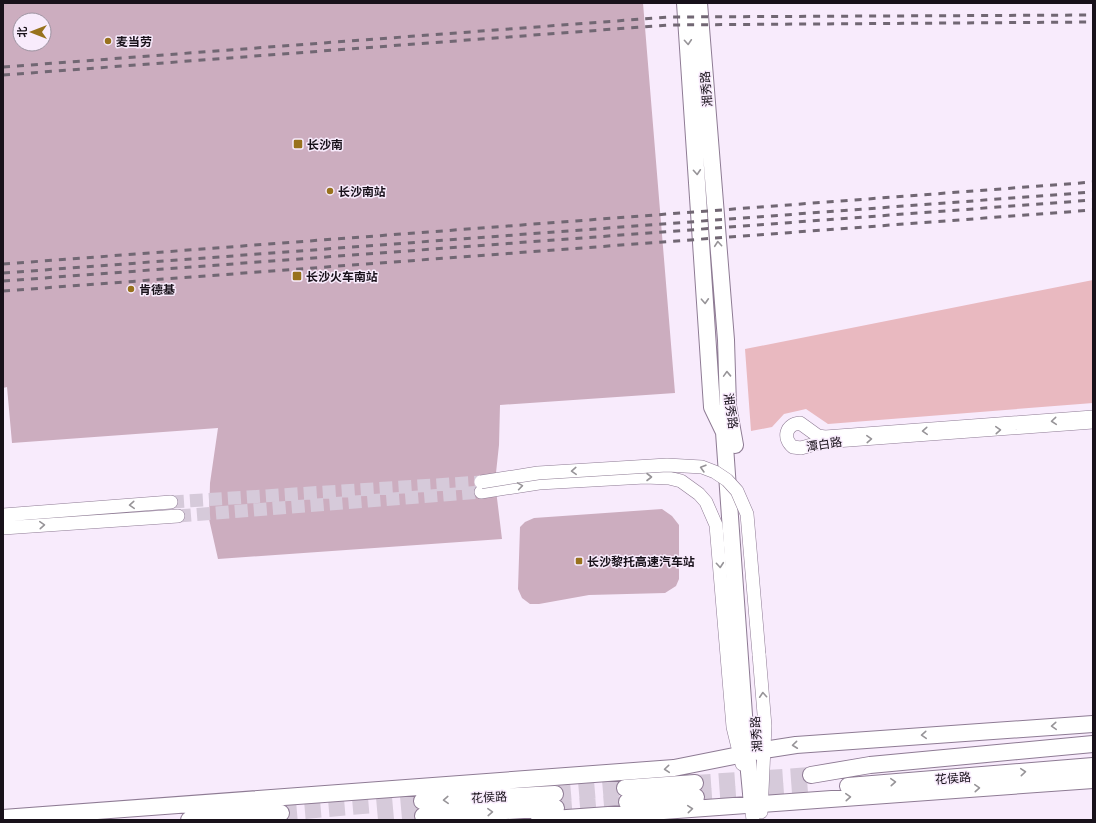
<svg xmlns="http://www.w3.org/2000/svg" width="1096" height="823" font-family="Manrope,'Noto Sans SC',sans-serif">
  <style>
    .green { fill: #e9b9c0 }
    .building { fill: #ccadbf; fill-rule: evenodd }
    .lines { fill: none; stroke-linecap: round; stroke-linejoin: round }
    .minor-tunnel { stroke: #d6cada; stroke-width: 13; stroke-dasharray: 13 6; stroke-linecap: butt }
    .major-tunnel { stroke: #d6cada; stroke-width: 16; stroke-dasharray: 16 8; stroke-linecap: butt }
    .minor-casing { stroke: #8e7b94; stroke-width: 14 }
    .major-casing { stroke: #8e7b94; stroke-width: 18 }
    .minor { stroke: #fff; stroke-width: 13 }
    .major { stroke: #fff; stroke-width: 16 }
    .rail { stroke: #716773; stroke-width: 3; stroke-dasharray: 7 7; stroke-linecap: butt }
    .minor-bridge-casing { stroke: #8e7b94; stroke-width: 14; stroke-linecap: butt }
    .minor-bridge { stroke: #fff; stroke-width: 13 }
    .oneway { stroke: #979498 }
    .poi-dot { fill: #98721d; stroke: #f8ebfc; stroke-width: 1.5 }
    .labels { text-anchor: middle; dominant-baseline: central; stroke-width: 3; stroke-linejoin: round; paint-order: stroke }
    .poi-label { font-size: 12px; font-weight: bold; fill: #18111a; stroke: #f8ebfc; text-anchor: start }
    .street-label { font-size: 12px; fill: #18111a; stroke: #f8ebfc }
  </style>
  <rect width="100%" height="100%" fill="#f8ebfc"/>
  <path class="green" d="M1093,280V403L828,424L806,409L784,414L772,427L751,431L745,349Z"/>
  <path class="building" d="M3,3H643L675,393L500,405L499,445L495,482L502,539L218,559L209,519L210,483L218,428L12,443L7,387L3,388ZM20,20H44V44H20Z
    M662,509L672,516L679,525V579L676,586L665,593L589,595L539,604H530L522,598L518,589L520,527L525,522L534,518Z"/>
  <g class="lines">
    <path class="minor-tunnel" d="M171,502L481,482
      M178,516L481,492"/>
    <path class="major-tunnel" d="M695,783L811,775
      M555,794L625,788
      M696,797L813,789
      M556,808L627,802
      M281,813L422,801
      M378,820L423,816"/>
    <defs>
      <path id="minor" d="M1093,417L825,437L818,436L800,423C786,424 782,438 793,447L801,448L822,442L1093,422
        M481,492L539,483L645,477L669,478L681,481L699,494L706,502L716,525L733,727L742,764
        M3,515L171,502
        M3,528L178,516
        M759,654L765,726L761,812
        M750,795L753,820"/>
      <path id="major" d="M685,3L712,407L724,432L745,729L752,804
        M699,3L726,340L728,406L735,445
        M811,775L870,765L1093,744
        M848,786L1093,766
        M625,788L695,783
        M422,801L555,794
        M627,802L696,797
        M423,816L556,808
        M3,818L674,768L764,750L796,745L1093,724
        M189,820L281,813
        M539,820L1093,780"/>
    </defs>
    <use href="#minor" class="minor-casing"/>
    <use href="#major" class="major-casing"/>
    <use href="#minor" class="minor"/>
    <use href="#major" class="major"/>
    <path class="rail" d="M3,67L669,17L1093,15
      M3,75L668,25L1093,22
      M3,264L1093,182
      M3,273L1093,192
      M3,281L1093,200
      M3,291L1093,210"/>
    <defs>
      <path id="minor-bridge" d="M481,482L538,473L667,465L702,467L715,472L727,480L737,491L747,514L759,654"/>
    </defs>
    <use href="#minor-bridge" class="minor-bridge-casing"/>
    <use href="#minor-bridge" class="minor-bridge"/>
  </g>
  <defs><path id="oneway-chevron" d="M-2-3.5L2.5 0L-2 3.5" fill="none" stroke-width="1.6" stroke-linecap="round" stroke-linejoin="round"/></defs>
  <g class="oneway">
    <use href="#oneway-chevron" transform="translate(688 42) rotate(86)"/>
    <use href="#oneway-chevron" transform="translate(697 172) rotate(86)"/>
    <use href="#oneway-chevron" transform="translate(718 244) rotate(-95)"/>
    <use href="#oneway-chevron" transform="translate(705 301) rotate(87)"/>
    <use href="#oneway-chevron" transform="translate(727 374) rotate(-92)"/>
    <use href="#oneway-chevron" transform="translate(1054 421) rotate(175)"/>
    <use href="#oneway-chevron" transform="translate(998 430) rotate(-4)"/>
    <use href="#oneway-chevron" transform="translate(925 431) rotate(176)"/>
    <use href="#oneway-chevron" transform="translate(869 439) rotate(-3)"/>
    <use href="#oneway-chevron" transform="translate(703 468) rotate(-164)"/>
    <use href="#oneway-chevron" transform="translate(574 471) rotate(177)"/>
    <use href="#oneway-chevron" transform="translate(649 477)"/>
    <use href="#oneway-chevron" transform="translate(520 486) rotate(-9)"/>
    <use href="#oneway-chevron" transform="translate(132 505) rotate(176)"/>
    <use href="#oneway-chevron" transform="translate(42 525) rotate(-4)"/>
    <use href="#oneway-chevron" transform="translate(720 565) rotate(85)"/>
    <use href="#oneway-chevron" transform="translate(763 695) rotate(-94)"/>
    <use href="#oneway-chevron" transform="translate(1054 726) rotate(176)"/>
    <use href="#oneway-chevron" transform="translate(924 735) rotate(176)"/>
    <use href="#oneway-chevron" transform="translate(795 745) rotate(174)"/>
    <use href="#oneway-chevron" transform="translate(667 769) rotate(175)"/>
    <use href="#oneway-chevron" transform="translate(1023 772) rotate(-5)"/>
    <use href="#oneway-chevron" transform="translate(893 782) rotate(-4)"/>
    <use href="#oneway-chevron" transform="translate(977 788) rotate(-4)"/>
    <use href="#oneway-chevron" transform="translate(848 797) rotate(-4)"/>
    <use href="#oneway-chevron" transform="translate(446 800) rotate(177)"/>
    <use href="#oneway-chevron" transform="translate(690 809) rotate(-5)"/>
    <use href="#oneway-chevron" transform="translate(490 812) rotate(-3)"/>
  </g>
  <g class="poi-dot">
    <circle cx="108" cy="41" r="4"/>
    <rect x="293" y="139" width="10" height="10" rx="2"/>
    <circle cx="330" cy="191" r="4"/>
    <rect x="292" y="271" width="10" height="10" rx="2"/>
    <circle cx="131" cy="289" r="4"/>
    <rect x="575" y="557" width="8" height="8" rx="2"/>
  </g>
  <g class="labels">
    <g class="poi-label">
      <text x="116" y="41">麦当劳</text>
      <text x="307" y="144">长沙南</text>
      <text x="338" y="191">长沙南站</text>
      <text x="306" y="276">长沙火车南站</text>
      <text x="139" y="289">肯德基</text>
      <text x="587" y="561">长沙黎托高速汽车站</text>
    </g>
    <g class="street-label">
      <text transform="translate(706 89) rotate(-95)">湘秀路</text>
      <text transform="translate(731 411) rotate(82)">湘秀路</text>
      <text transform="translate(824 444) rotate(-9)">潭白路</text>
      <text transform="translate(756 734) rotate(-94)">湘秀路</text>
      <text transform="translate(953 778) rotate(-4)">花侯路</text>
      <text transform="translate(489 797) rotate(-3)">花侯路</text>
    </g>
  </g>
  <rect width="1096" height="823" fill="none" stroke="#18111a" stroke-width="8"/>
  <g transform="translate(32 32) rotate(270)"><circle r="19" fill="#f8ebfc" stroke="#9e94a2"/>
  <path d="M0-3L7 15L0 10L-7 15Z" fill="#98721d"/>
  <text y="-6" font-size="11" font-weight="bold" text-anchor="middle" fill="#18111a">北</text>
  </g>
</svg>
